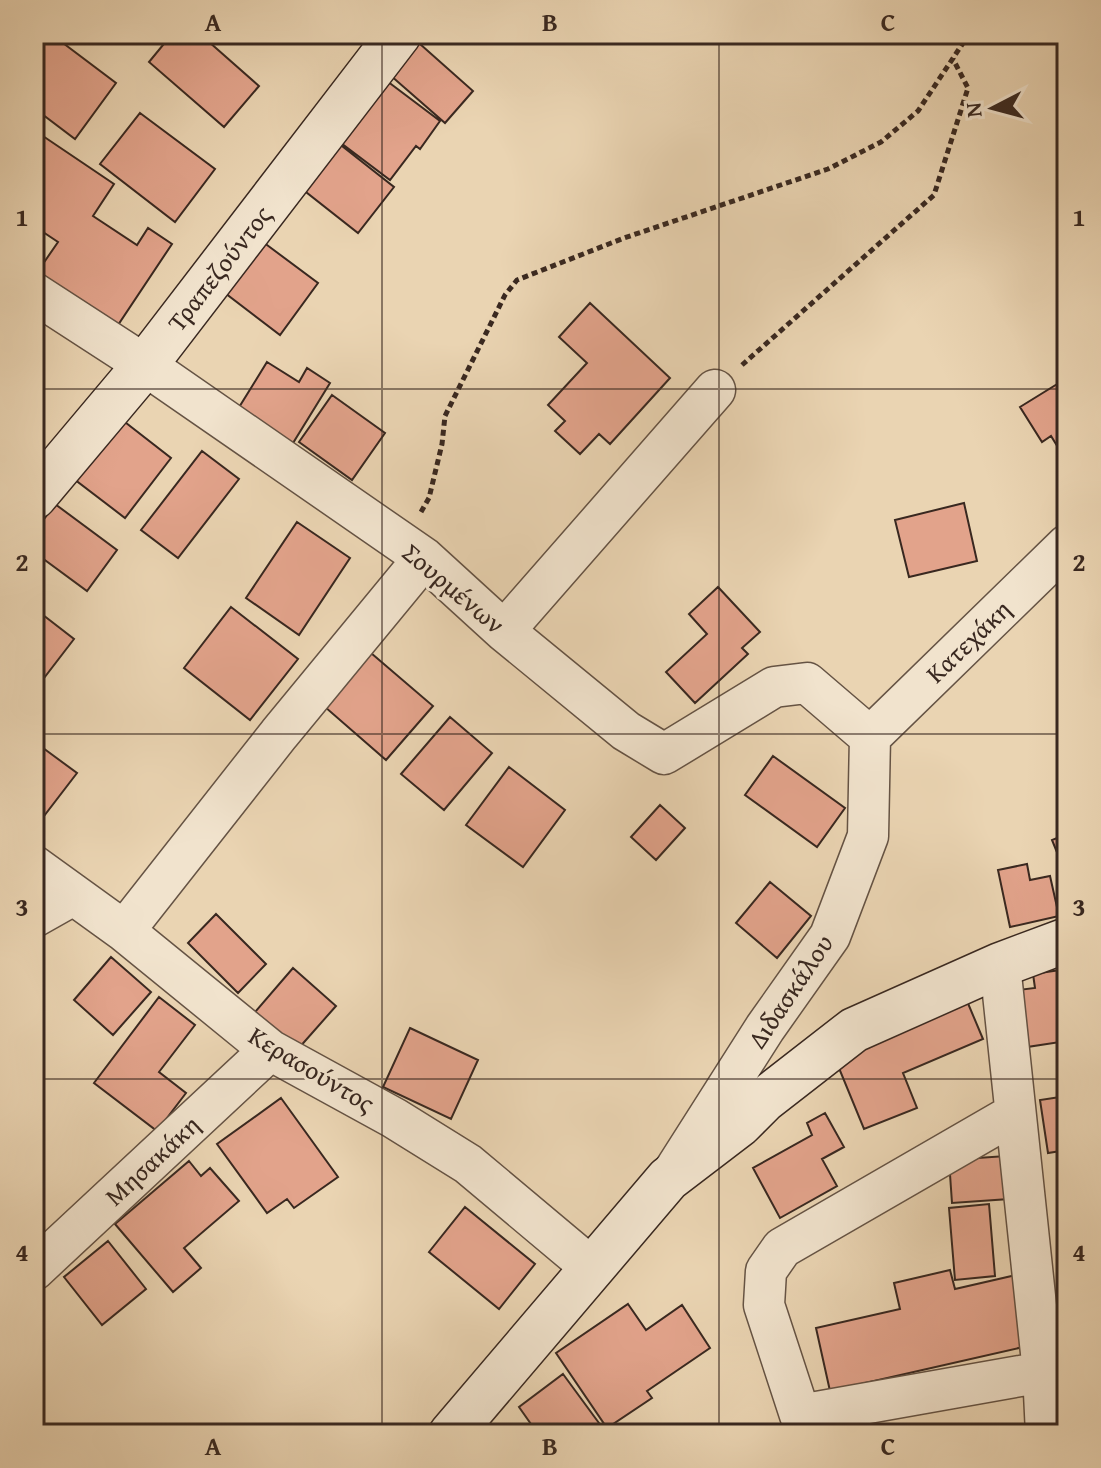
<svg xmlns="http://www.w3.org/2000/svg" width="1101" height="1468" font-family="'Gentium Book Plus',serif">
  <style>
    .building { fill: #e2a38b; stroke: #392820; stroke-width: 2 }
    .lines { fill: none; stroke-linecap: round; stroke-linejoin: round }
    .street-casing { stroke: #655344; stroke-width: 43 }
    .secondary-casing { stroke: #392820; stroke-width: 47 }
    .path { stroke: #392820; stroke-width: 5; stroke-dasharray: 6 4; stroke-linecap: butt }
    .street { stroke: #f1e3cd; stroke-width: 40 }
    .secondary { stroke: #f1e3cd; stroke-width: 44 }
    .grid { fill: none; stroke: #392820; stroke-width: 2; stroke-opacity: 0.55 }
    .labels { text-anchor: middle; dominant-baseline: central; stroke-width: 6; stroke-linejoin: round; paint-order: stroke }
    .street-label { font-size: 26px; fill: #392820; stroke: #f1e3cd }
    .neatline { fill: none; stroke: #392820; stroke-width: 3 }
    .grid-label { font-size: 26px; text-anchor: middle; font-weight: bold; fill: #392820 }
  </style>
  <rect width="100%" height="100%" fill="#ead4b2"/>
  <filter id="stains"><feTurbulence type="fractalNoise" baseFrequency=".0025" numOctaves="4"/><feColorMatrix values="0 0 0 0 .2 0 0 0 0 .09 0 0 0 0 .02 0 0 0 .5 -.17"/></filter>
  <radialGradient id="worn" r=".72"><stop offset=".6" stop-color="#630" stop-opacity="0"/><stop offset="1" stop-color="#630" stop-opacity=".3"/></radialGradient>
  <path class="building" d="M34,34H51L116,83L75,139L34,108Z
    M172,34H200L259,86L224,127L149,62Z
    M411,36L473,91L445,123L382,68Z
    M379,75L440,121L420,149L416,146L390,180L333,137Z
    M140,113L215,169L175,222L100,164Z
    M34,130L114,184L93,216L137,245L148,228L172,244L114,331L34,277L58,242L34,226Z
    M328,135L394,187L358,233L292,181Z
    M263,242L318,283L280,335L225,293Z
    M590,303L670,378L610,444L599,434L580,454L555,431L565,421L548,405L587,363L559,337Z
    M267,362L299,382L307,368L330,383L293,443L238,409Z
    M1067,378V462L1051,436L1042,442L1020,407Z
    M332,395L385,433L352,480L299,442Z
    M121,419L171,458L125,518L74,479Z
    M202,451L239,479L178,558L141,530Z
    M964,503L977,561L909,577L895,520Z
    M55,504L117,550L87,591L34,552V533Z
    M297,522L350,558L299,635L246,598Z
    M718,587L760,632L742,648L748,654L695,703L666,672L707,634L689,614Z
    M231,607L298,659L250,720L184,668Z
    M34,608L74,639L34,691Z
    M371,653L433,706L386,760L325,707Z
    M450,717L492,753L444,810L401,774Z
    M39,745L77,773L34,829V751Z
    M773,756L845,808L817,847L745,795Z
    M509,767L565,810L523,867L466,825Z
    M660,805L685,828L656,860L631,837Z
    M1067,834V877L1052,840Z
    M1027,864L1030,880L1050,876L1059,916L1010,927L998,870Z
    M770,882L811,916L777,958L736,923Z
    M216,914L266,964L238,993L188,943Z
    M111,957L151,992L113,1035L74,1000Z
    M293,968L336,1006L298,1049L255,1012Z
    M1067,969V1041L1027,1047L1018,990L1035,988L1033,974Z
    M159,997L195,1025L159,1072L186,1093L157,1131L94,1083Z
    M967,1001L983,1039L903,1073L917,1108L864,1129L834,1056Z
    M410,1028L478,1060L451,1119L383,1087Z
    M1067,1096V1150L1048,1153L1040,1100Z
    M281,1098L338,1177L294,1208L287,1199L267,1213L217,1144Z
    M825,1113L844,1147L822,1159L837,1186L780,1218L753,1168L812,1135L807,1123Z
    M1006,1156L1009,1199L952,1203L949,1160Z
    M189,1161L201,1176L210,1168L239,1201L184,1248L201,1268L173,1292L115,1224Z
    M989,1204L995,1276L955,1280L949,1208Z
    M465,1207L535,1264L499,1309L429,1252Z
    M108,1241L146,1289L102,1325L64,1277Z
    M1067,1259V1338H1062L1057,1260Z
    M950,1270L955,1289L1016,1275L1032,1345L830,1391L816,1328L900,1309L894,1283Z
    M628,1304L646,1330L682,1305L710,1348L647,1391L652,1398L607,1428L556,1353Z
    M563,1374L607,1434H538L519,1407Z
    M1028,1426L1029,1434H976Z
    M892,1427L893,1434H845Z"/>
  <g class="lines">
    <defs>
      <path id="street" d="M34,293L145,365L424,558L504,631L626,731L664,754L774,687L807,683L870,737
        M504,631L715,390
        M870,737L1067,545
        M34,866L124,931L270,1050L394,1118L468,1164L592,1268
        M34,917L73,895
        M124,931L279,734L424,558
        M1000,965L1043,1372L1046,1434
        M1014,1114L782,1248L766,1271L764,1305L800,1415L1043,1372
        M674,1171L765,1028L830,936L868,836L870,737
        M34,1270L270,1050"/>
      <path id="secondary" d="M34,497L145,365L399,34
        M451,1434L668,1179L740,1124L764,1100L854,1030L1000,965L1067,940"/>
    </defs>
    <use href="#street" class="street-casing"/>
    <use href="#secondary" class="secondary-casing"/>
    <path class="path" d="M742,365L934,195L968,88L953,59
      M421,512L429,498L442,444L445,416L505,295L517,280L624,238L828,169L881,142L918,111L969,34"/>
    <use href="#street" class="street"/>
    <use href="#secondary" class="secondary"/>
  </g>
  <path class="grid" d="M382,34V1434M719,34V1434M34,389H1067M34,734H1067M34,1079H1067"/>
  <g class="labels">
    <g class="street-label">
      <text transform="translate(219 268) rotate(-52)">Τραπεζούντος</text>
      <text transform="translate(454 588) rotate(40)">Σουρμένων</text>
      <text transform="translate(968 641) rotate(-44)">Κατεχάκη</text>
      <text transform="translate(790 991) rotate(-56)">Διδασκάλου</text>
      <text transform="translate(312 1069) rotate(31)">Κερασούντος</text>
      <text transform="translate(152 1160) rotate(-43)">Μησακάκη</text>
    </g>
  </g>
  <rect width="1101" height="1468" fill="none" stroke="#ead4b2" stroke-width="88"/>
  <g transform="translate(993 108) rotate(264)" stroke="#f1e3cd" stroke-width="6" paint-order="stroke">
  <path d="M0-6L14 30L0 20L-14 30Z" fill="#392820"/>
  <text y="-12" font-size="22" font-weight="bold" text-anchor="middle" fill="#392820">N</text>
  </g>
  <rect x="44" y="44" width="1013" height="1380" class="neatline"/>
  <g class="grid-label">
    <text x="213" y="31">A</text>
    <text x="550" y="31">B</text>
    <text x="888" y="31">C</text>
    <text x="22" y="226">1</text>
    <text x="1079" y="226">1</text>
    <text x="22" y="571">2</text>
    <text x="1079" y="571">2</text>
    <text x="22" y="916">3</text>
    <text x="1079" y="916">3</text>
    <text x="22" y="1261">4</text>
    <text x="1079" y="1261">4</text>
    <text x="213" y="1455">A</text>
    <text x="550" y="1455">B</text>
    <text x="888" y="1455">C</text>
  </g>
  <rect width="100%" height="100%" filter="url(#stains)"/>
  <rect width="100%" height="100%" fill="url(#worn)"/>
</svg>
